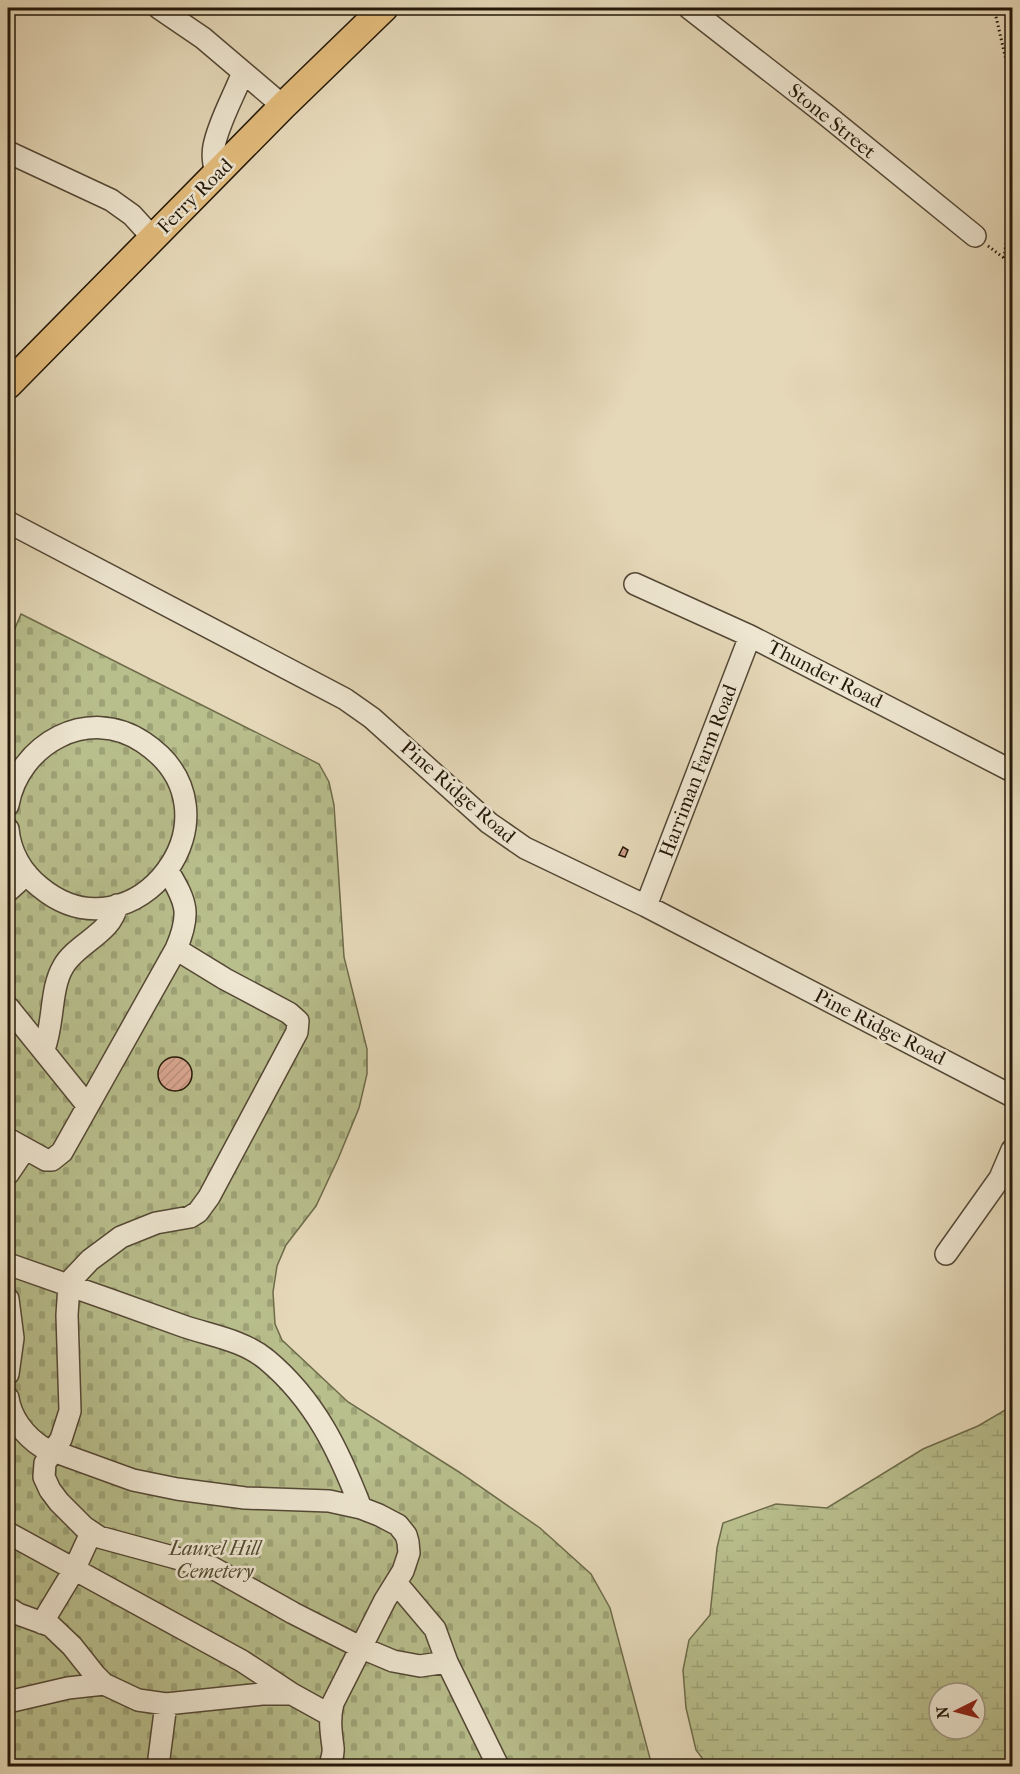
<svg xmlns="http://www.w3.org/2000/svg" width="1020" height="1774" font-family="'IM FELL French Canon',serif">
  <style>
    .wetland { fill: url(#wetland-marsh); stroke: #6e6b4a; stroke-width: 1.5; fill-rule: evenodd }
    .cemetery { fill: url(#cemetery-stones); stroke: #6e6b4a; stroke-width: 1.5 }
    .building { fill: url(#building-hatch); stroke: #241809; stroke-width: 1.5 }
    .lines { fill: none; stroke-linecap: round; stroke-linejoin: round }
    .minor-casing { stroke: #544835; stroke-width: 24 }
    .major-casing { stroke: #241809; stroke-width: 30 }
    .path { stroke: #241809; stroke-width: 3; stroke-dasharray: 1.5 3; stroke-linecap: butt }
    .minor { stroke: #eee6d1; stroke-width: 21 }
    .major { stroke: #e2bc7c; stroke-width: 27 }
    .labels { text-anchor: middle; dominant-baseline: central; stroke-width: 5; stroke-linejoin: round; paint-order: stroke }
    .street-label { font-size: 20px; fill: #241809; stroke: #eee6d1 }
    .park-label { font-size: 20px; font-style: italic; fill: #504a30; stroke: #eee6d1 }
  </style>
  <defs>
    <pattern id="wetland-marsh" width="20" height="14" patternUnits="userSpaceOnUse" patternTransform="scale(1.5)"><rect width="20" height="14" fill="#b8be8c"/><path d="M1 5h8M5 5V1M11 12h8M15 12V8" fill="none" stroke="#9ea377"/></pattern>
    <pattern id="cemetery-stones" width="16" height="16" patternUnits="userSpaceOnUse" patternTransform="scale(1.5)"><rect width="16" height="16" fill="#b8be8c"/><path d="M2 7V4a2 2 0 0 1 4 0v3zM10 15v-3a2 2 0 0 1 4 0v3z" fill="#9ea377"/></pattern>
    <pattern id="building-hatch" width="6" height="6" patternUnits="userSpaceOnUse" patternTransform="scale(1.5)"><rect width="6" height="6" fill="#dca892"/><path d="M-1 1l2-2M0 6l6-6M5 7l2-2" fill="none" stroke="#bd907d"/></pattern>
  </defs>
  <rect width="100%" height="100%" fill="#e5d8b8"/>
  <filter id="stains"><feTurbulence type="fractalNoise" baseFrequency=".00333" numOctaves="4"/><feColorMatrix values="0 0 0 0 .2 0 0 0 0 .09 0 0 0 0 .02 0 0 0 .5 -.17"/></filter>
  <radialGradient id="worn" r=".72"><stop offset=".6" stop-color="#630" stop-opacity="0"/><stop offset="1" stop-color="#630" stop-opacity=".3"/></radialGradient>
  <path class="wetland" d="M1012,1406V1766H708L696,1750L686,1708L683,1670L689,1640L710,1615L717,1548L723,1523L776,1504L827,1508L923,1449L978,1426ZM939,1693H975V1729H939Z"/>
  <path class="cemetery" d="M21,614L319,764L329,782L334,805L344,957L367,1049V1074L359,1108L338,1159L316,1206L286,1245L277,1266L273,1292L275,1324L282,1340L348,1402L459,1472L540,1528L591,1574L610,1608L652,1766H8V645Z"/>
  <path class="building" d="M623,847L628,850L625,857L619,855Z
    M158 1074a17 17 0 1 1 34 0a17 17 0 1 1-34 0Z"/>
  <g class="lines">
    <defs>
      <path id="minor" d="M159,8L203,38L283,106
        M689,8L825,114L975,236
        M8,152L111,200L132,215L153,238
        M216,174C214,165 212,156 214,146C219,121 234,96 243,72
        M8,522L345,699L372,718L489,823L525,848L646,906L1012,1096
        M635,584L750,636L1012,771
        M8,805C19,744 88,705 143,742C250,813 134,965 40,887C22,873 10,852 8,829
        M8,891L27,874
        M646,906L750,636
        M176,949L225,979L289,1013L298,1021L297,1032L209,1197L198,1212L190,1217L156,1223L121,1237L90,1260L73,1278L69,1285L67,1315L70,1411L61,1439L45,1463L44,1477L50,1490L59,1502L84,1527L99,1537L213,1568L293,1613L362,1648L393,1661L420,1666L447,1662
        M8,1007L87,1105
        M44,1049C54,1024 50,989 63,967C76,943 112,934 117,905
        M8,1139L46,1160H52L62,1152L176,949C191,914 187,903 168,871
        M8,1174L25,1149
        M946,1254L1000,1178L1012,1150
        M8,1264C66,1284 125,1305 183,1326C212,1336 243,1340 267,1360C315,1400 339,1451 361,1508
        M8,1299L13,1338L8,1374
        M8,1398C11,1418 25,1436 42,1447L133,1480L177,1489L245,1498L329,1501L361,1508L379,1515L398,1525L406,1535L408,1542L409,1553L403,1571L385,1600L333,1703C329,1719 331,1732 333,1747C334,1753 331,1761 330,1766
        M8,1533L242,1661L292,1694L330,1715
        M397,1584L435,1629L447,1662L498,1766
        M8,1608L18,1614L51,1626L72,1646L95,1675L104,1684L138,1700L166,1704L262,1694H292
        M42,1623L74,1570L91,1533
        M8,1702L68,1688L104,1684
        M158,1766L166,1704"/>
      <path id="major" d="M8,385L283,106L384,8"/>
    </defs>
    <use href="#minor" class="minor-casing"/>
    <use href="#major" class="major-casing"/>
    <path class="path" d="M994,8L1012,86
      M988,246L1012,264
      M1004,258L1012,200"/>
    <use href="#minor" class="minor"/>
    <use href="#major" class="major"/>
  </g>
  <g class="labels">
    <g class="street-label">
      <text transform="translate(832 121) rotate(39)">Stone Street</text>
      <text transform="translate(195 196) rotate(-45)">Ferry Road</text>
      <text transform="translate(825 674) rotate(27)">Thunder Road</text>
      <text transform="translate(698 771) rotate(-69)">Harriman Farm Road</text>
      <text transform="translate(458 792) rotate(41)">Pine Ridge Road</text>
      <text transform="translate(880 1027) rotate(27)">Pine Ridge Road</text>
    </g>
    <g class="park-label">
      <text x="215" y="1548">Laurel Hill<tspan x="215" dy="23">Cemetery</tspan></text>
    </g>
  </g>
  <rect width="1020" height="1774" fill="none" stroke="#e5d8b8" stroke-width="30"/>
  <rect x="9" y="9" width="1002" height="1756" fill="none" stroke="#241809" stroke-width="3"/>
  <rect x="15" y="15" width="990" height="1744" fill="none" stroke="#241809" stroke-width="1.5"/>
  <g transform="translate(957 1711) rotate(264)"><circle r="28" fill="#eee6d1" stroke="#9d9481" stroke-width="1.5"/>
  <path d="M0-4.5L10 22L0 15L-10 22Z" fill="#8f2418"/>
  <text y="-9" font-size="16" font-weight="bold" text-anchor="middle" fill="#241809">N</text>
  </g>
  <rect width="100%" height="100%" filter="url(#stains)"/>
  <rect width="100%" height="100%" fill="url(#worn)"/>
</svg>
